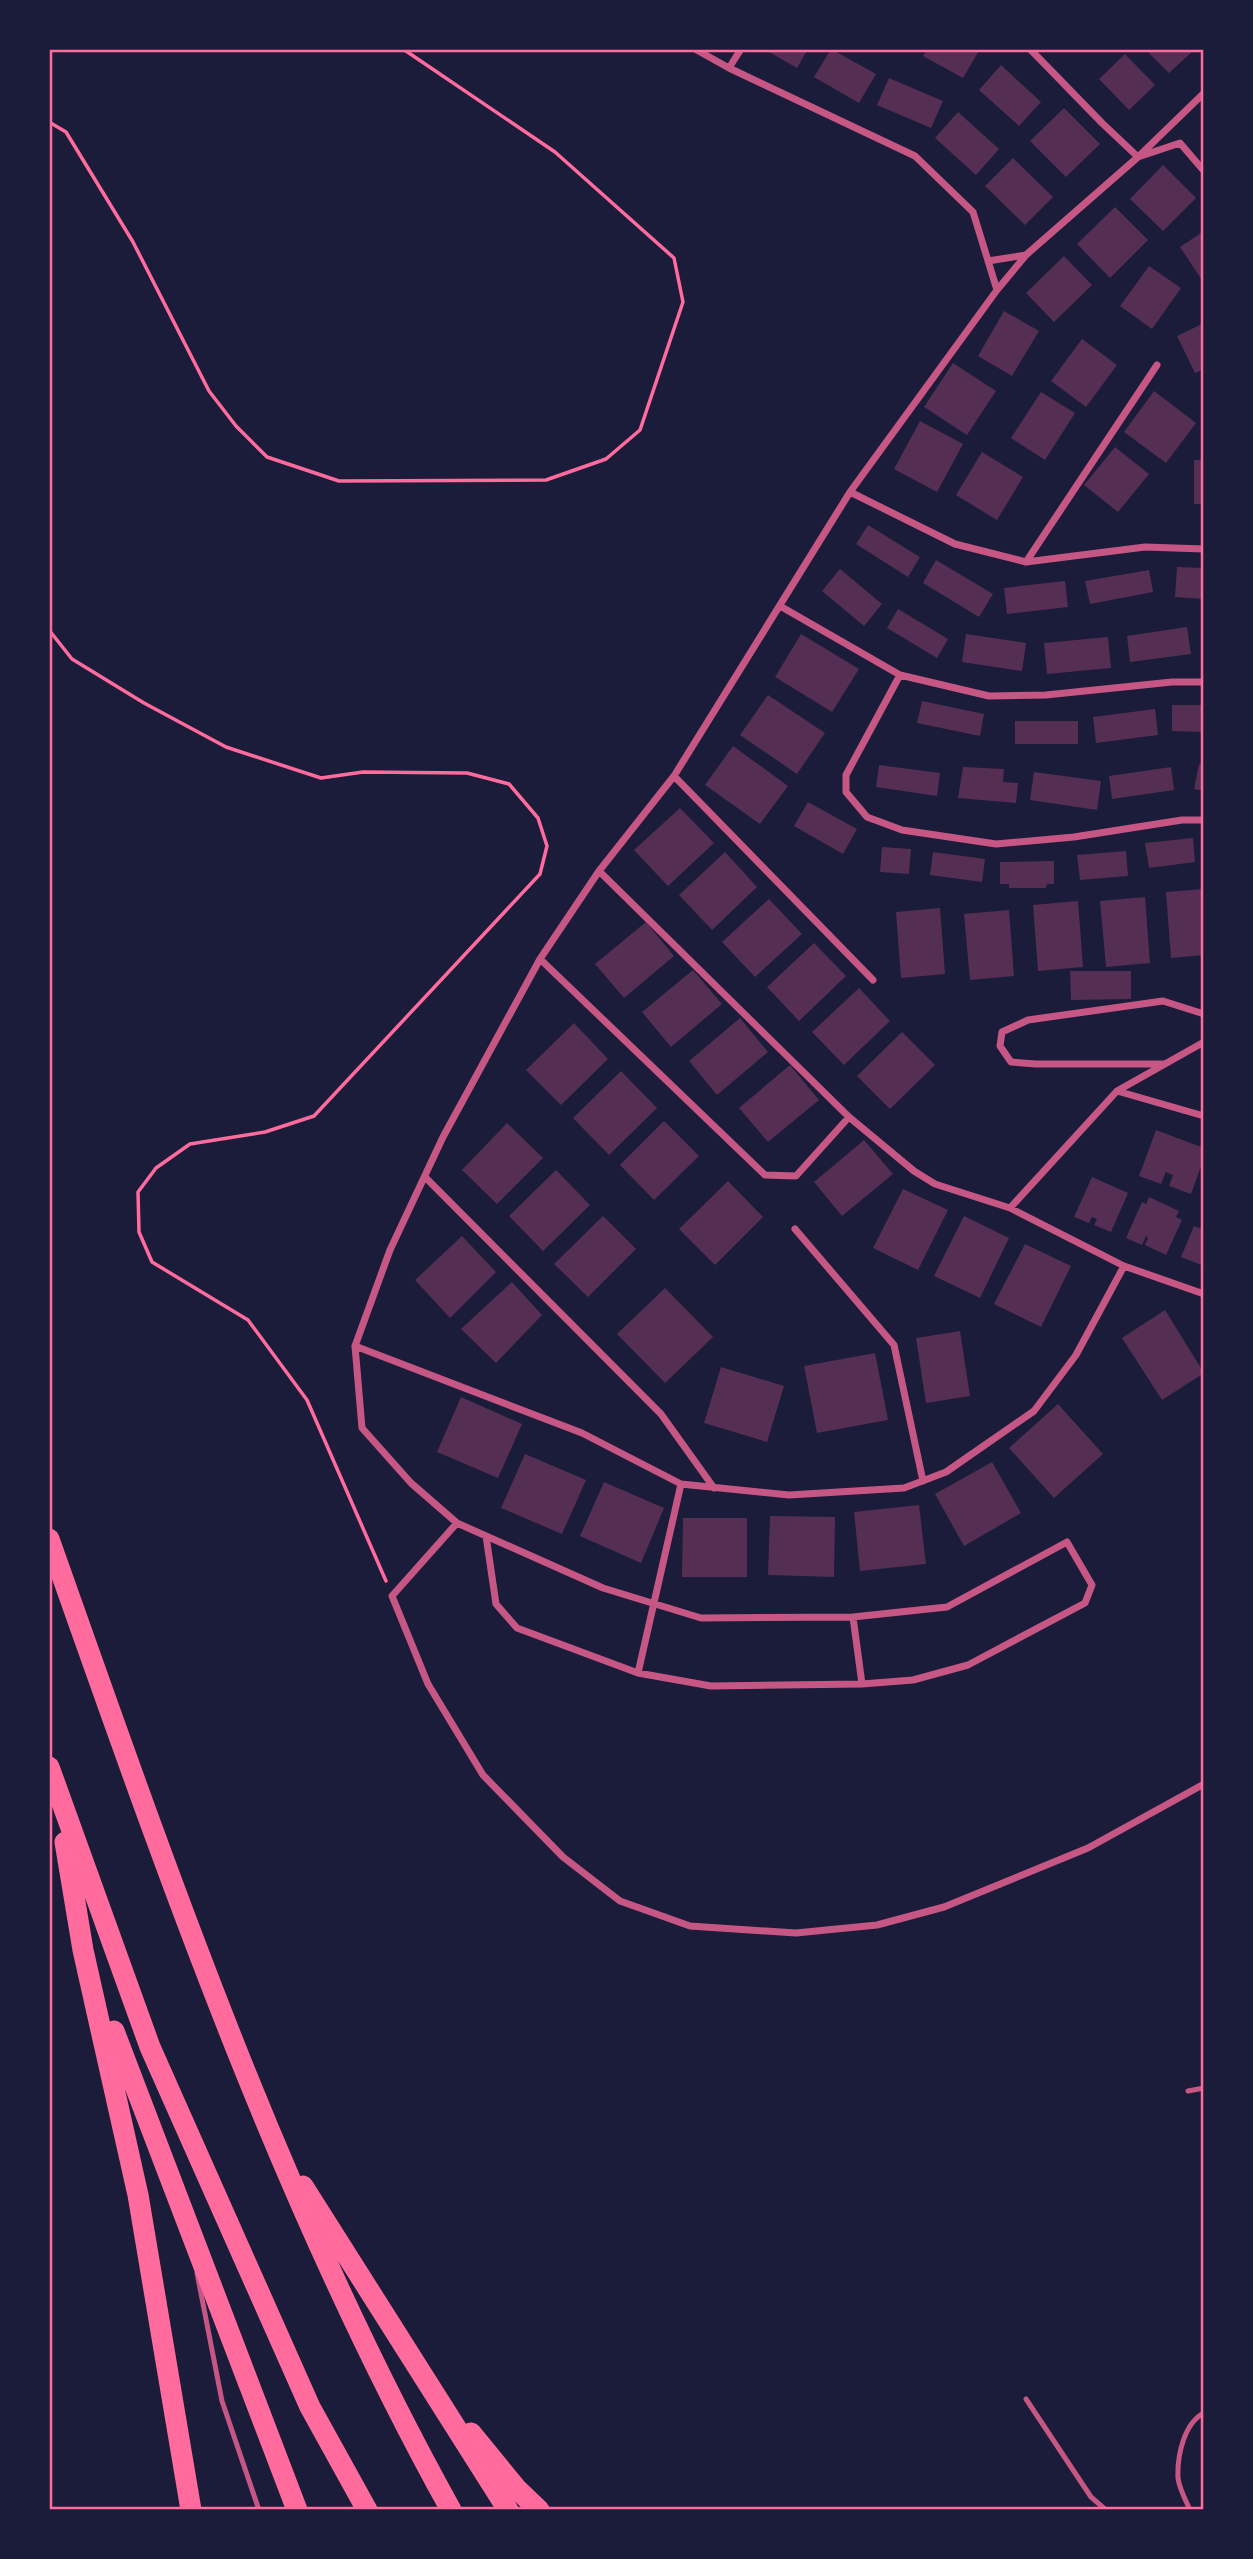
<svg xmlns="http://www.w3.org/2000/svg" width="1253" height="2559" font-family="'Noto Serif',serif">
  <style>
    .building { fill: #542f53 }
    .lines { fill: none; stroke-linecap: round; stroke-linejoin: round }
    .path { stroke: #ff6b9d; stroke-width: 3.5 }
    .service { stroke: #c65784; stroke-width: 5 }
    .minor { stroke: #c65784; stroke-width: 7 }
    .motorway { stroke: #ff6b9d; stroke-width: 21 }
    .neatline { fill: none; stroke: #ff6b9d; stroke-width: 2.5 }
  </style>
  <rect width="100%" height="100%" fill="#1b1b3a"/>
  <path class="building" d="M764,49H808L797,68Z
    M831,49L876,74L859,103L814,77Z
    M927,49H980L963,78L923,56Z
    M1145,49H1195L1169,73Z
    M1125,54L1155,85L1129,110L1099,79Z
    M1001,65L1041,102L1019,126L979,90Z
    M889,78L943,101L931,128L877,105Z
    M1064,108L1100,144L1066,177L1030,141Z
    M958,112L999,149L976,175L935,138Z
    M1013,158L1053,197L1025,225L985,186Z
    M1163,165L1196,198L1163,231L1130,199Z
    M1115,207L1148,240L1110,278L1077,244Z
    M1204,231V283L1180,247Z
    M1064,256L1092,285L1054,322L1026,293Z
    M1149,266L1181,288L1152,329L1120,306Z
    M1004,311L1039,331L1012,376L978,356Z
    M1204,323V369L1195,373L1177,336Z
    M1082,339L1117,365L1086,407L1051,381Z
    M953,363L996,391L967,435L924,407Z
    M1154,391L1196,423L1166,463L1124,432Z
    M1041,392L1075,413L1045,460L1011,438Z
    M920,421L963,444L937,492L894,469Z
    M1115,447L1149,474L1118,512L1084,485Z
    M982,452L1023,477L997,520L956,495Z
    M1194,460H1204V504H1194Z
    M868,525L920,557L908,577L856,544Z
    M936,560L993,594L979,617L923,583Z
    M1177,567L1204,568V599L1175,597Z
    M840,569L882,604L864,626L822,591Z
    M1149,570L1153,592L1090,604L1085,581Z
    M1065,581L1068,607L1007,614L1004,588Z
    M898,609L948,639L937,658L887,628Z
    M1187,627L1191,654L1130,662L1127,636Z
    M801,634L859,669L832,712L775,677Z
    M966,634L1026,643L1022,671L962,662Z
    M1108,637L1111,668L1047,674L1044,643Z
    M768,695L825,733L797,774L740,735Z
    M922,701L984,714L980,736L917,723Z
    M1172,705H1204V732L1172,731Z
    M1155,709L1158,735L1096,743L1093,717Z
    M1015,721H1078V744H1015Z
    M733,746L788,786L760,824L705,785Z
    M1199,764L1204,765V791L1194,789Z
    M879,765L940,773L937,796L876,787Z
    M963,767L1004,769L1003,782L1018,783L1016,803L958,798Z
    M1171,767L1174,790L1112,799L1109,776Z
    M1034,772L1101,781L1097,810L1030,800Z
    M808,802L857,829L843,854L794,826Z
    M680,808L714,843L668,886L634,850Z
    M1193,838L1195,862L1149,868L1145,843Z
    M882,847L911,849L909,874L880,872Z
    M1126,851L1128,876L1080,880L1077,855Z
    M725,852L757,887L712,930L679,895Z
    M933,852L985,859L982,882L930,875Z
    M1054,861V884H1047L1046,888H1009V884H1000V862Z
    M1204,889V955L1171,958L1166,892Z
    M1145,897L1150,963L1106,967L1100,901Z
    M769,899L802,934L755,977L722,942Z
    M1078,901L1083,967L1038,971L1033,905Z
    M940,908L945,974L901,978L896,912Z
    M1009,910L1014,976L970,980L964,914Z
    M646,922L674,956L624,998L595,964Z
    M814,943L846,976L799,1021L767,987Z
    M693,970L722,1004L671,1047L642,1012Z
    M1070,971H1131V999L1071,1000Z
    M859,988L890,1021L844,1065L812,1032Z
    M740,1018L768,1052L717,1095L689,1061Z
    M574,1023L608,1059L561,1105L526,1070Z
    M902,1032L935,1065L890,1109L857,1076Z
    M790,1065L819,1100L768,1142L739,1108Z
    M621,1071L657,1108L609,1155L573,1118Z
    M664,1121L699,1156L654,1200L620,1165Z
    M507,1123L543,1158L497,1204L462,1170Z
    M1156,1130L1204,1148V1158L1191,1194L1169,1186L1173,1175L1166,1172L1161,1184L1139,1176Z
    M864,1140L893,1174L842,1216L814,1182Z
    M556,1170L590,1205L543,1251L509,1216Z
    M1092,1177L1128,1193L1111,1232L1094,1225L1097,1219L1092,1217L1089,1223L1074,1217Z
    M728,1181L763,1217L715,1265L679,1229Z
    M903,1189L948,1210L918,1270L873,1248Z
    M1149,1197L1179,1211L1176,1217L1182,1220L1166,1255L1145,1245L1148,1238L1146,1236L1142,1245L1126,1238L1142,1202L1146,1204Z
    M603,1216L636,1249L588,1297L554,1264Z
    M964,1216L1009,1238L980,1298L934,1276Z
    M1194,1226L1204,1230V1266L1181,1257Z
    M462,1236L496,1272L450,1318L415,1280Z
    M1025,1244L1071,1266L1041,1327L994,1304Z
    M512,1282L542,1315L496,1363L461,1329Z
    M665,1288L713,1337L665,1383L617,1334Z
    M1165,1310L1204,1373L1162,1400L1122,1338Z
    M960,1331L970,1396L926,1403L916,1338Z
    M875,1353L888,1420L817,1433L804,1366Z
    M721,1367L784,1386L767,1442L704,1423Z
    M461,1397L522,1424L498,1478L437,1452Z
    M1058,1404L1103,1454L1054,1498L1009,1448Z
    M525,1454L586,1480L562,1534L501,1508Z
    M992,1462L1021,1513L964,1546L935,1494Z
    M604,1482L664,1508L641,1563L580,1536Z
    M919,1505L926,1564L860,1571L854,1512Z
    M770,1516L835,1517L834,1577L768,1575Z
    M683,1518H747V1577H682Z"/>
  <g class="lines">
    <path class="path" d="M49,122L66,132L133,242L209,391L236,426L267,457L339,481L546,480L606,459L640,430L683,302L674,258L555,152L403,49
      M49,630L72,659L144,703L226,747L321,778L363,772L467,773L509,784L538,818L547,846L540,874L314,1116L265,1132L190,1144L156,1168L138,1192L139,1232L152,1262L248,1320L307,1400L386,1581"/>
    <path class="service" d="M1188,2091L1204,2088
      M197,2273L222,2401L259,2510
      M1026,2399L1091,2497L1106,2510
      M1190,2510C1186,2501 1179,2488 1178,2478C1177,2456 1184,2423 1204,2413"/>
    <path class="minor" d="M695,49L729,68L915,156L973,212L997,290
      M1030,49L1102,123L1138,157L1180,143L1204,171
      M729,68L741,49
      M988,261L1026,255
      M850,492L955,544L1026,562L1145,547L1204,549
      M1026,562L1157,365
      M780,606L900,675L989,696L1046,695L1172,682H1204
      M900,675L846,775V792L867,817L902,830L996,844L1074,837L1182,820H1204
      M674,776L873,980
      M599,871L849,1117L914,1171L935,1184L1010,1208L1124,1266L1204,1294
      M540,959L765,1175L796,1176L849,1117
      M1164,1064H1036L1011,1062L1000,1046L1002,1032L1028,1020L1163,1001L1204,1014
      M1117,1091L1204,1116
      M425,1177L661,1414L714,1488
      M1010,1208L1117,1091L1204,1042
      M795,1229L894,1345L923,1481
      M355,1346L582,1433L681,1484L789,1495L904,1488L946,1472L1034,1411L1076,1355L1124,1266
      M457,1523L392,1596L428,1684L483,1775L563,1857L620,1901L690,1926L796,1933L877,1925L944,1907L1088,1848L1204,1784
      M486,1536L496,1604L517,1628L638,1673L711,1686L862,1684L913,1680L968,1665L1085,1603L1092,1585L1067,1542L947,1607L853,1617L701,1618L603,1588L457,1523L411,1483L362,1428L355,1346L390,1250L443,1137L540,959L599,871L674,776L850,492L997,290L1026,255L1138,157L1204,93
      M853,1617L862,1684
      M638,1673L681,1484"/>
    <path class="motorway" d="M49,1539C166,1869 280,2202 451,2510
      M49,1767L150,2047L310,2407L367,2510
      M65,1842L83,1950L138,2195L191,2510
      M114,2031L297,2510
      M303,2186L508,2510
      M471,2433L516,2488L539,2510"/>
  </g>
  <rect width="1253" height="2559" fill="none" stroke="#1b1b3a" stroke-width="102"/>
  <rect x="51" y="51" width="1151" height="2457" class="neatline"/>
</svg>
